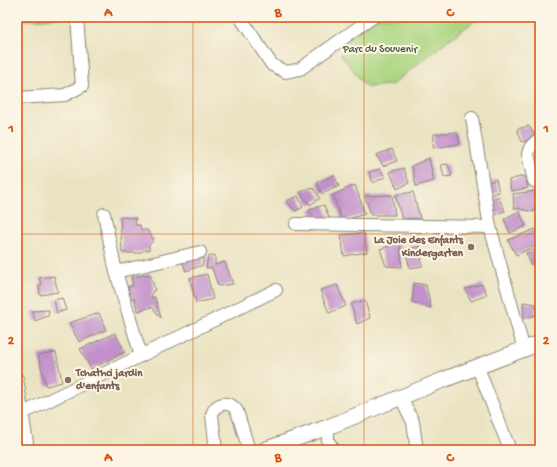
<svg xmlns="http://www.w3.org/2000/svg" width="557" height="467" font-family="'Gochi Hand',sans-serif">
  <style>
    .green { fill: #acd682; stroke: #6c8056 }
    .building { fill: #c290cb }
    .lines { fill: none; stroke-linecap: round; stroke-linejoin: round }
    .minor-casing { stroke: #8a8776; stroke-width: 14 }
    .major-casing { stroke: #8a8776; stroke-width: 17 }
    .minor { stroke: #fff; stroke-width: 12 }
    .major { stroke: #fff; stroke-width: 15 }
    .grid { fill: none; stroke: #d5540f; stroke-width: 1; stroke-opacity: 0.55 }
    .education-dot { fill: #8d6e63; stroke: #fcf5e5; stroke-width: 1.5 }
    .labels { text-anchor: middle; dominant-baseline: central; stroke-width: 4; stroke-linejoin: round; paint-order: stroke }
    .park-label { font-size: 11px; fill: #4b5641; stroke: #fcf5e5 }
    .education-label { font-size: 11px; font-weight: bold; fill: #785e54; stroke: #fcf5e5; text-anchor: end }
    .neatline { fill: none; stroke: #d5540f; stroke-width: 1.5 }
    .grid-label { font-size: 13px; text-anchor: middle; font-weight: bold; fill: #d5540f }
  </style>
  <rect width="100%" height="100%" fill="#fcf5e5"/>
  <filter id="ink" filterUnits="userSpaceOnUse"><feTurbulence type="fractalNoise" baseFrequency=".025" numOctaves="2"/><feDisplacementMap in="SourceGraphic" scale="8" xChannelSelector="R" yChannelSelector="G"/><feConvolveMatrix kernelMatrix="1 2 1 2 8 2 1 2 1" color-interpolation-filters="sRGB"/></filter>
  <filter id="wash" filterUnits="userSpaceOnUse"><feTurbulence type="fractalNoise" baseFrequency=".012" numOctaves="4" result="noise"/><feDisplacementMap in="SourceGraphic" scale="16" xChannelSelector="R" yChannelSelector="G"/><feGaussianBlur stdDeviation="0.9" result="paint"/><feColorMatrix in="noise" values="0 0 0 0 0 0 0 0 0 0 0 0 0 0 0 0 0 1.4 0 .05"/><feComposite in="paint" operator="in"/></filter>
  <g filter="url(#wash)">
    <rect width="100%" height="100%" fill="#eae3c2"/>
    <path class="green" d="M17,17H66L17,21Z
      M355,17H480L448,40L391,85L366,87L341,55L356,22Z"/>
    <g id="blocks">
      <path class="building" d="M529,126L536,138L522,142L517,129Z
        M457,132L460,144L433,148L434,134Z
        M392,149L397,161L383,166L376,155Z
        M429,158L434,181L416,186L412,166Z
        M448,164L452,176L444,177L441,165Z
        M404,168L409,183L397,189L390,172Z
        M380,169L385,177L373,183L369,172Z
        M334,175L339,186L322,194L317,182Z
        M524,176L528,188L511,191L509,180Z
        M496,179L499,192L489,195L487,183Z
        M355,185L365,214L342,221L333,195Z
        M313,188L320,198L310,205L300,192Z
        M535,191L534,212L514,208L513,194Z
        M413,192L420,218L402,219L395,195Z
        M392,195L395,215H371L365,196Z
        M298,196L303,207L296,211L286,201Z
        M498,196L505,211L494,215L491,203Z
        M324,205L329,218L315,220L309,210Z
        M519,211L526,226L510,233L504,219Z
        M120,217L136,218L135,225H140L141,230H147L154,240L149,245V250H144L140,253H122Z
        M535,229L540,236V244L516,255L508,240Z
        M364,233L367,252L344,256L341,235Z
        M400,243L402,267L386,266L380,249Z
        M420,246L422,266L410,268L405,249Z
        M540,248V262L531,265L526,253Z
        M215,255V265L225,262L233,284L218,286L212,268H206L208,257Z
        M203,256V265L186,271L182,261Z
        M150,274L155,290L152,292L151,298L155,297L161,318L152,307L138,311L134,298L130,299L128,286H133L131,277Z
        M207,274L213,299L196,303L190,278Z
        M54,276L58,292L40,295L39,285H42L39,278Z
        M414,283L426,285L431,308L412,302Z
        M482,284L487,295L471,301L465,289Z
        M337,285L346,306L329,313L320,290Z
        M62,298L66,310L57,313L54,300Z
        M365,300L370,318L357,324L351,304Z
        M523,302L536,304V315L524,318Z
        M49,310L48,316L35,321L32,311Z
        M99,313L106,330L79,342L69,323Z
        M115,333L125,352L91,369L80,349Z
        M56,352L62,382L46,386L38,355Z"/>
    </g>
  </g>
  <g filter="url(#ink)">
    <use href="#blocks" fill-opacity="0" stroke="#8a8776" stroke-width="1"/>
    <g class="lines">
      <defs>
        <path id="minor" d="M240,17L272,65L286,72L300,69L373,17
          M17,98L65,95L82,86L77,17
          M472,118L490,227L524,350
          M534,181L528,154C529,147 534,142 540,139
          M104,214L116,272L141,356
          M296,224L490,227
          M116,272L200,252
          M478,368L510,450
          M17,379L28,450
          M401,398L413,422L416,444L418,450
          M21,414L276,290
          M328,427V441L334,450
          M216,450L212,415C215,402 230,400 237,411L249,450"/>
        <path id="major" d="M264,450L328,427L443,380L540,343"/>
      </defs>
      <use href="#minor" class="minor-casing"/>
      <use href="#major" class="major-casing"/>
      <use href="#minor" class="minor"/>
      <use href="#major" class="major"/>
    </g>
  </g>
  <path class="grid" d="M193,17V450M364,17V450M17,234H540"/>
  <g class="education-dot">
    <circle cx="471" cy="247" r="4"/>
    <circle cx="68" cy="380" r="4"/>
  </g>
  <g class="labels">
    <g class="park-label">
      <text x="380" y="50">Parc du Souvenir</text>
    </g>
    <g class="education-label">
      <text x="463" y="241">La Joie des Enfants<tspan x="463" dy="13">Kindergarten</tspan></text>
      <text x="76" y="374" text-anchor="start">Tchathci jardin<tspan x="76" dy="13">d'enfants</tspan></text>
    </g>
  </g>
  <rect width="557" height="467" fill="none" stroke="#fcf5e5" stroke-width="44"/>
  <rect x="22" y="22" width="513" height="423" class="neatline"/>
  <g class="grid-label">
    <text x="108" y="16">A</text>
    <text x="278" y="16">B</text>
    <text x="450" y="16">C</text>
    <text x="11" y="132">1</text>
    <text x="546" y="132">1</text>
    <text x="11" y="344">2</text>
    <text x="546" y="344">2</text>
    <text x="108" y="461">A</text>
    <text x="278" y="461">B</text>
    <text x="450" y="461">C</text>
  </g>
</svg>
